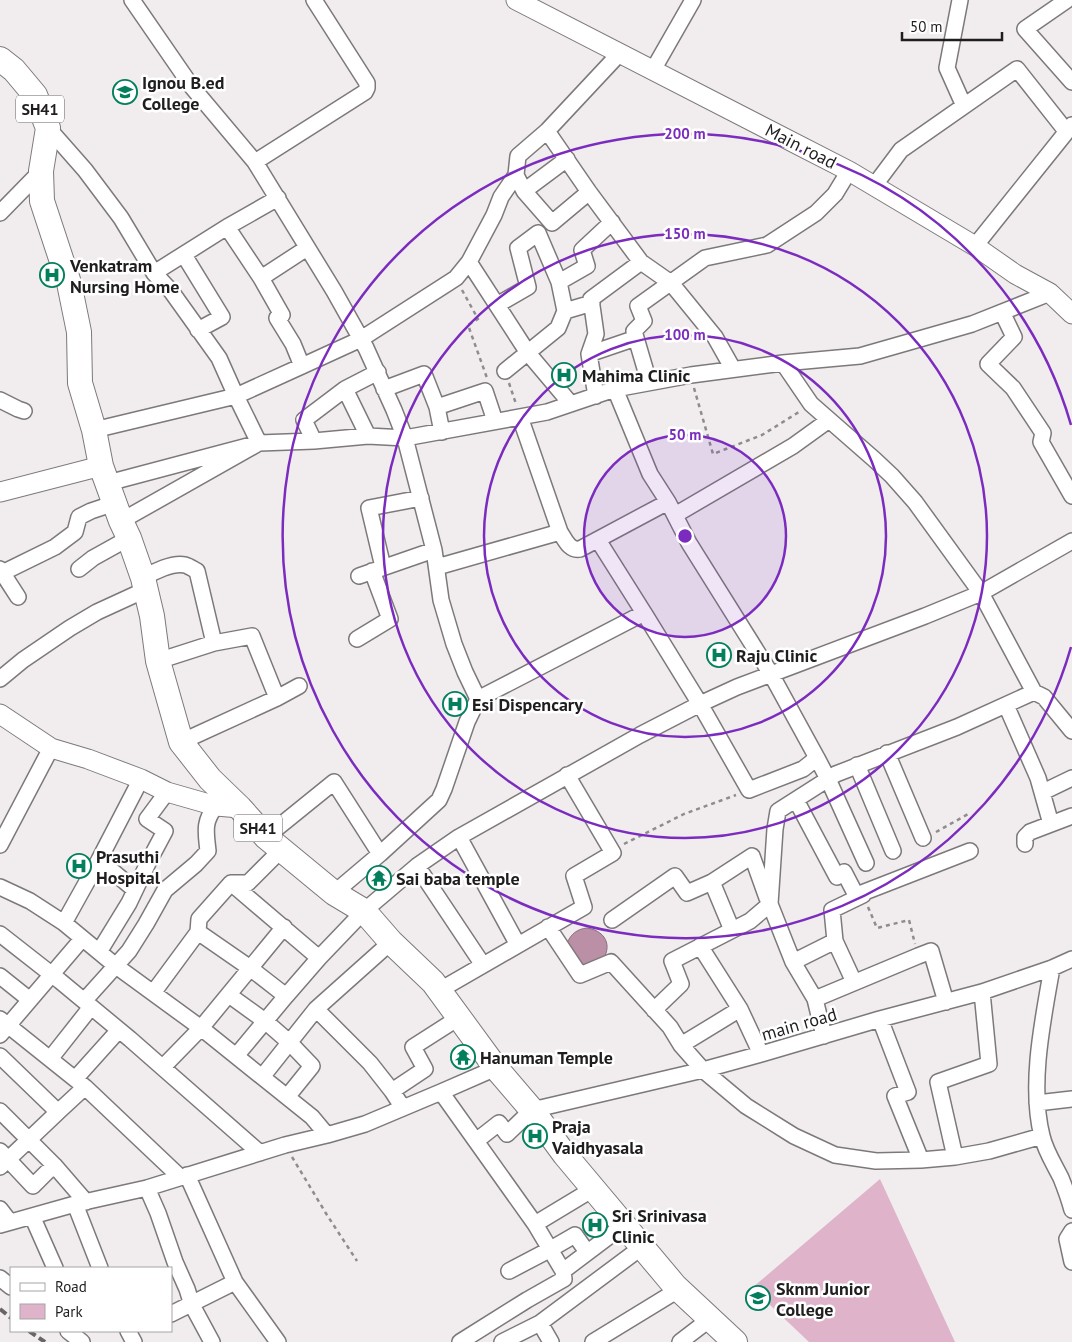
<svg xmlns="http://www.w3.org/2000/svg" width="1072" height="1342" font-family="'PT Sans',sans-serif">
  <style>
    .green { fill: #dfb4ca }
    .water { fill: #bb90a6; stroke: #8c6e7d }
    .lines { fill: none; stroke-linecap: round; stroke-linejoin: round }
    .minor-casing { stroke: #7d797b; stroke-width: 18 }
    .tertiary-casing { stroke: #7d797b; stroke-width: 21 }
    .primary-casing { stroke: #7d797b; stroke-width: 26 }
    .path { stroke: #8f8c8d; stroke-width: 2.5; stroke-dasharray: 4 4; stroke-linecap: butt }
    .minor { stroke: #fff; stroke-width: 15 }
    .tertiary { stroke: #fff; stroke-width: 19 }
    .primary { stroke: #fff; stroke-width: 24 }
    .rail { stroke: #676566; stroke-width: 4; stroke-dasharray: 8 4; stroke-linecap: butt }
    .ring { fill: none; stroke: #7b2cbf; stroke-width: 2.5 }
    .labels { text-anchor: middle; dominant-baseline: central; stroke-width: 5; stroke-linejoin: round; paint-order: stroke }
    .shield { fill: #fff; stroke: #626162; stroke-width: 1 }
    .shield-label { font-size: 16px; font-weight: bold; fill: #1f1d1e }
    .poi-label { font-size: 18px; font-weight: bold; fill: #1f1d1e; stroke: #fff; text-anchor: start }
    .street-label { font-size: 18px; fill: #1f1d1e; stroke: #fff }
    .centre { fill: #7b2cbf; stroke: #fff; stroke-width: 2.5 }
    .ring-label { font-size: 15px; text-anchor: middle; font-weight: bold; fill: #7b2cbf; stroke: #fff; stroke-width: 5; stroke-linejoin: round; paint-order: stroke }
  </style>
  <rect width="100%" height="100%" fill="#f1edef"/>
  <path class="green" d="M880,1179L955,1342H809L752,1288Z"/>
  <path class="water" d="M587,928C608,931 614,950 598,965L578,966L567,943C571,934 577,929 587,928Z"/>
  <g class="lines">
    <defs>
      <path id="minor" d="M132,0L192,87L255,162L334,291L366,348L394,410L405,438L434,550L441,600L454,644L465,672L478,699
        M960,0L947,68L964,106
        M1067,0L1025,29L1072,82
        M653,70L693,0
        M48,128L85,170L121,218L154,273L171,291L219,358L236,396L259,443L121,521
        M547,131L589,192L641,262L671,283L715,337L733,369
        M255,162L365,92L367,88V83L314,0
        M874,186L901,150L1017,69L1066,131
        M524,191L567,159
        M589,192L552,223L524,191L516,175L518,156L547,131L620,53
        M0,213L41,171
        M227,227L261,278
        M975,246L1072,125
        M184,255L222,317L198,330
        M469,262L494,215L501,197L516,175
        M154,273L227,227L278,198
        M497,305L528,287L518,248L538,233L559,282
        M565,311L559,282L587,266L582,250L612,222
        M1002,312L1014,337L988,364L1013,388L1043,433L1041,442L1072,496
        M589,354L636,338
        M302,366L293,344L277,318L282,315L261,278L307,248
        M505,371L558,328L565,311L592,303
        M649,382L634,331L644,321L638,306L705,258L767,245L816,213L835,194L849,171
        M345,389L378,372
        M384,389L424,374L437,407L442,432
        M615,389L650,474L668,502L689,543L771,674L817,758
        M596,396L589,354L596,334L591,299L641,262
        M0,400L18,409L24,411
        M437,407L485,391L495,421
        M94,430L236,396L302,366L361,339L456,278L469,262L528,353L571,404
        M314,441L304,420L345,389L368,436
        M108,483L259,443L314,441L368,436L405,438L547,412L615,389L691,375L783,363L860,356L972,324L1050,293
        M675,515L793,446L829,420
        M560,532C565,539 569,551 580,549L668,502
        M598,540L644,613
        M383,567L369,508L421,498
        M437,567L560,532L520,417
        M0,569L18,597
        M79,569L93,558L129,538
        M2,573L55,547L75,532L79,517L91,511L115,503
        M359,576L434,550
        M143,578C153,572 173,562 185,565C189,566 193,569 197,571L214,643L252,636L277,698
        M357,639L390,619L372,571
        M158,661L214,643
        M0,679L23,660L70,628L97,612L145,590
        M1034,692L981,593L1072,541
        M1006,705L1038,778L1051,824
        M181,742L277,698L299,686
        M887,753L923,838
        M857,765L893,851
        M1043,792L1072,778
        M796,800L837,877L844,872L857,897
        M266,837L334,782L380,854
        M459,837L518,945
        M1025,844V837L1030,832L1072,816
        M0,845L51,748
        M99,860L135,890
        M417,866L483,965
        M712,882L752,856L767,898
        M231,883L319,958
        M0,887L30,901L64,923L116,966L201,1028L312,1117L327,1135
        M334,893L380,854L439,800L444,789L467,722L478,699L644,613L700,704L749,790L803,769L817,758L828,779L866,863
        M862,893L970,851
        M770,904L775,829L778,811L836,774L957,727L1034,692L1044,697L1072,731
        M612,920L675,876L687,893L712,882L732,930
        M64,923L99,860L141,779
        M548,927L580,975L611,962L670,1027L681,1045L703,1070L746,1106L794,1136L835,1155L876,1161L921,1160L955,1157L989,1151L1042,1136
        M198,932L250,968L286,996L319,958L364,911L417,866L459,837L640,735L700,704L737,687L925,616L981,593L915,502L892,476L875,460L811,404L783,363
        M0,934L60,981L130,1039L260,1153
        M835,941L832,910L863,895
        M700,946L740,1009L761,1054
        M99,952L129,903L149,861L165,831L147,819L167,792
        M793,962L835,941L854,982
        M1052,968C1043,1019 1029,1085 1042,1136C1045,1150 1054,1164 1061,1178C1065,1188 1069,1199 1072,1210
        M0,976L30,1000
        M440,990L584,907L574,876L613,853L567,775
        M153,993L198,932L199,919L231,883H248L281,850
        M229,995L265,1021L289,1042L312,1066L287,1097
        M815,999L918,956L931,951L946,1002
        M84,1001L129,951L146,924L165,890L196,864L208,851C206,832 203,822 216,806
        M316,1009L370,1063L392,1091L403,1108
        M654,1010L681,984L672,961L750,921L770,904L793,962L815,999L824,1036
        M0,1019L85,1087L180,1177
        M880,1019L908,1092L895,1096L921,1160
        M0,1035L82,939
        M681,1045L740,1009
        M0,1056L58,1112L85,1087
        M236,1056L286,996
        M50,1059L91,1007
        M163,1067L201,1028L284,927
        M262,1077L316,1009L391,942
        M75,1079L119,1030
        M392,1091L425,1069L413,1047L460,1017
        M441,1092L535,1224L563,1271
        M1037,1103L1072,1099
        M0,1111L54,1165L86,1202
        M476,1141L499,1123L507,1134L532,1110L703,1070L761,1054L880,1019L982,992L1052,968L1072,959
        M0,1151L33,1186L54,1165
        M955,1157L938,1082L989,1064L982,992
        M0,1167L58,1112
        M187,1175L235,1282L278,1342
        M147,1188L158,1213L175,1262L187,1289L192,1305L212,1342
        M75,1204L100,1268
        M0,1209L10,1222
        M32,1216L55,1268
        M535,1224L593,1189
        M0,1225L75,1204L147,1188L285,1145L327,1135L365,1124L441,1092L496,1068
        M1072,1231L1067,1239L1072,1262
        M509,1271L549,1250L575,1235L587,1252
        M0,1278L11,1287
        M171,1314L235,1282
        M540,1323L551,1342
        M68,1331L82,1342
        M128,1331L134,1342
        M460,1342L527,1300L564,1279L563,1271L624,1225
        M502,1342L540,1323L642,1247
        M593,1342L678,1290
        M680,1342L710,1319"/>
      <path id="tertiary" d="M516,0L849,171L975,246L1015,274L1050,293L1072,314
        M0,492L101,466
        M0,714L51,748L88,759L141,779L167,792L216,806L240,808"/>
      <path id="primary" d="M0,59L14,70L35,95L48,128L41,171L42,201L69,283L79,332L80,383L94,430L101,466L121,521L129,538L143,578L152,616L158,661L181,742L210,779L240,808L266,837L334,893L364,911L391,942L433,982L496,1068L532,1110L565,1155L675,1286L735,1342"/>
    </defs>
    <use href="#minor" class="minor-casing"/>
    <use href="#tertiary" class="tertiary-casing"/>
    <use href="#primary" class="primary-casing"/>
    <path class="path" d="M462,290L478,319L468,325L487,378
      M509,383L516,404
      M694,388L713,454L762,435L799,412
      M936,832L970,813
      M624,844L684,814L736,795
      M868,907L877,928L909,920L915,944
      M292,1157L327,1215L357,1261"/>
    <use href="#minor" class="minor"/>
    <use href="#tertiary" class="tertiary"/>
    <use href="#primary" class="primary"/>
    <path class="rail" d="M0,1309L11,1318
      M29,1331L45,1342"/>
  </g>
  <circle cx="685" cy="536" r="101" fill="#7b2cbf" fill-opacity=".12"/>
  <g class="ring">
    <circle cx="685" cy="536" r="101"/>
    <circle cx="685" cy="536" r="201"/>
    <circle cx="685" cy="536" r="302"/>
    <path d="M1071 647A402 402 0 1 1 1071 425"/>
  </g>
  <defs>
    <symbol id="university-ring" viewBox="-11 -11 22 22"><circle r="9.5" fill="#fff" stroke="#047f5e" stroke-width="1.5"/><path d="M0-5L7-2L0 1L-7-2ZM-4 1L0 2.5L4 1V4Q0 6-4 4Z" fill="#047f5e"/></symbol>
    <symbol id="hospital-ring" viewBox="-11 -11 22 22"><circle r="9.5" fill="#fff" stroke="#047f5e" stroke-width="1.5"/><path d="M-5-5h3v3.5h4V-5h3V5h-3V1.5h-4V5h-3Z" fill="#047f5e"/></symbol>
    <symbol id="temple-ring" viewBox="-11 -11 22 22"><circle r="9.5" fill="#fff" stroke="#047f5e" stroke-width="1.5"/><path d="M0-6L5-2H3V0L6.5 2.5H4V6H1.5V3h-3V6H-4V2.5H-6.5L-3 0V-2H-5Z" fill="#047f5e"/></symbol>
  </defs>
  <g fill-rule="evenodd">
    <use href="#university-ring" x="111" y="78" width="28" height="28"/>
    <use href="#hospital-ring" x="38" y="261" width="28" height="28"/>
    <use href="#hospital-ring" x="550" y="361" width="28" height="28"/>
    <use href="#hospital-ring" x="705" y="641" width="28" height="28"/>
    <use href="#hospital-ring" x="441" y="690" width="28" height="28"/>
    <use href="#hospital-ring" x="65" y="852" width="28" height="28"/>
    <use href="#temple-ring" x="365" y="864" width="28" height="28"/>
    <use href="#temple-ring" x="449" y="1043" width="28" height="28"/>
    <use href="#hospital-ring" x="521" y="1122" width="28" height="28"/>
    <use href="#hospital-ring" x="581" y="1211" width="28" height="28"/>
    <use href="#university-ring" x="744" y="1284" width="28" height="28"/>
  </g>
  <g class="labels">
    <g class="shield">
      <rect x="16" y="95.5" width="48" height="27" rx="4"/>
      <rect x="234" y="814.5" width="48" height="27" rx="4"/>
    </g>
    <g class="shield-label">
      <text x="40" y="109">SH41</text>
      <text x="258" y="828">SH41</text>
    </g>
    <g class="poi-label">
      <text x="142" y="82">Ignou B.ed<tspan x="142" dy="21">College</tspan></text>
      <text x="70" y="265">Venkatram<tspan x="70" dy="21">Nursing Home</tspan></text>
      <text x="582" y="375">Mahima Clinic</text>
      <text x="736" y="655">Raju Clinic</text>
      <text x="472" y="704">Esi Dispencary</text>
      <text x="96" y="856">Prasuthi<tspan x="96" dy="21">Hospital</tspan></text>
      <text x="396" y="878">Sai baba temple</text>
      <text x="480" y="1057">Hanuman Temple</text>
      <text x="552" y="1126">Praja<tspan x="552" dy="21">Vaidhyasala</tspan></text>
      <text x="612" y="1215">Sri Srinivasa<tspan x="612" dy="21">Clinic</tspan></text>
      <text x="776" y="1288">Sknm Junior<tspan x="776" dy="21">College</tspan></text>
    </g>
    <g class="street-label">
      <text transform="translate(801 146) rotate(27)">Main road</text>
      <text transform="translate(799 1024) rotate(-16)">main road</text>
    </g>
  </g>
  <circle cx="685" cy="536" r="8" class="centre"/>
  <g class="ring-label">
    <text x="685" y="139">200 m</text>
    <text x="685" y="239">150 m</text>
    <text x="685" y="340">100 m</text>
    <text x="685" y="440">50 m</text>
  </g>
  <rect x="10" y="1267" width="162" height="65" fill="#ffffff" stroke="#a5a5a5"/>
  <rect x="20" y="1283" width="25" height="8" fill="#ffffff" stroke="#a5a5a5"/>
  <text x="55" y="1292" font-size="15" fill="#1f1d1e">Road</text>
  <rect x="20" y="1304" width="25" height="15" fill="#dfb4ca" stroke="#a5a5a5"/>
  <text x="55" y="1317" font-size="15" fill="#1f1d1e">Park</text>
  <path d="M902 32v8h100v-8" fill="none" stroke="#1f1d1e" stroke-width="2.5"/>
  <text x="910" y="32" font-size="15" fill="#1f1d1e" stroke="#ffffff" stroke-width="4" paint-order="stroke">50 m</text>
</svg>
